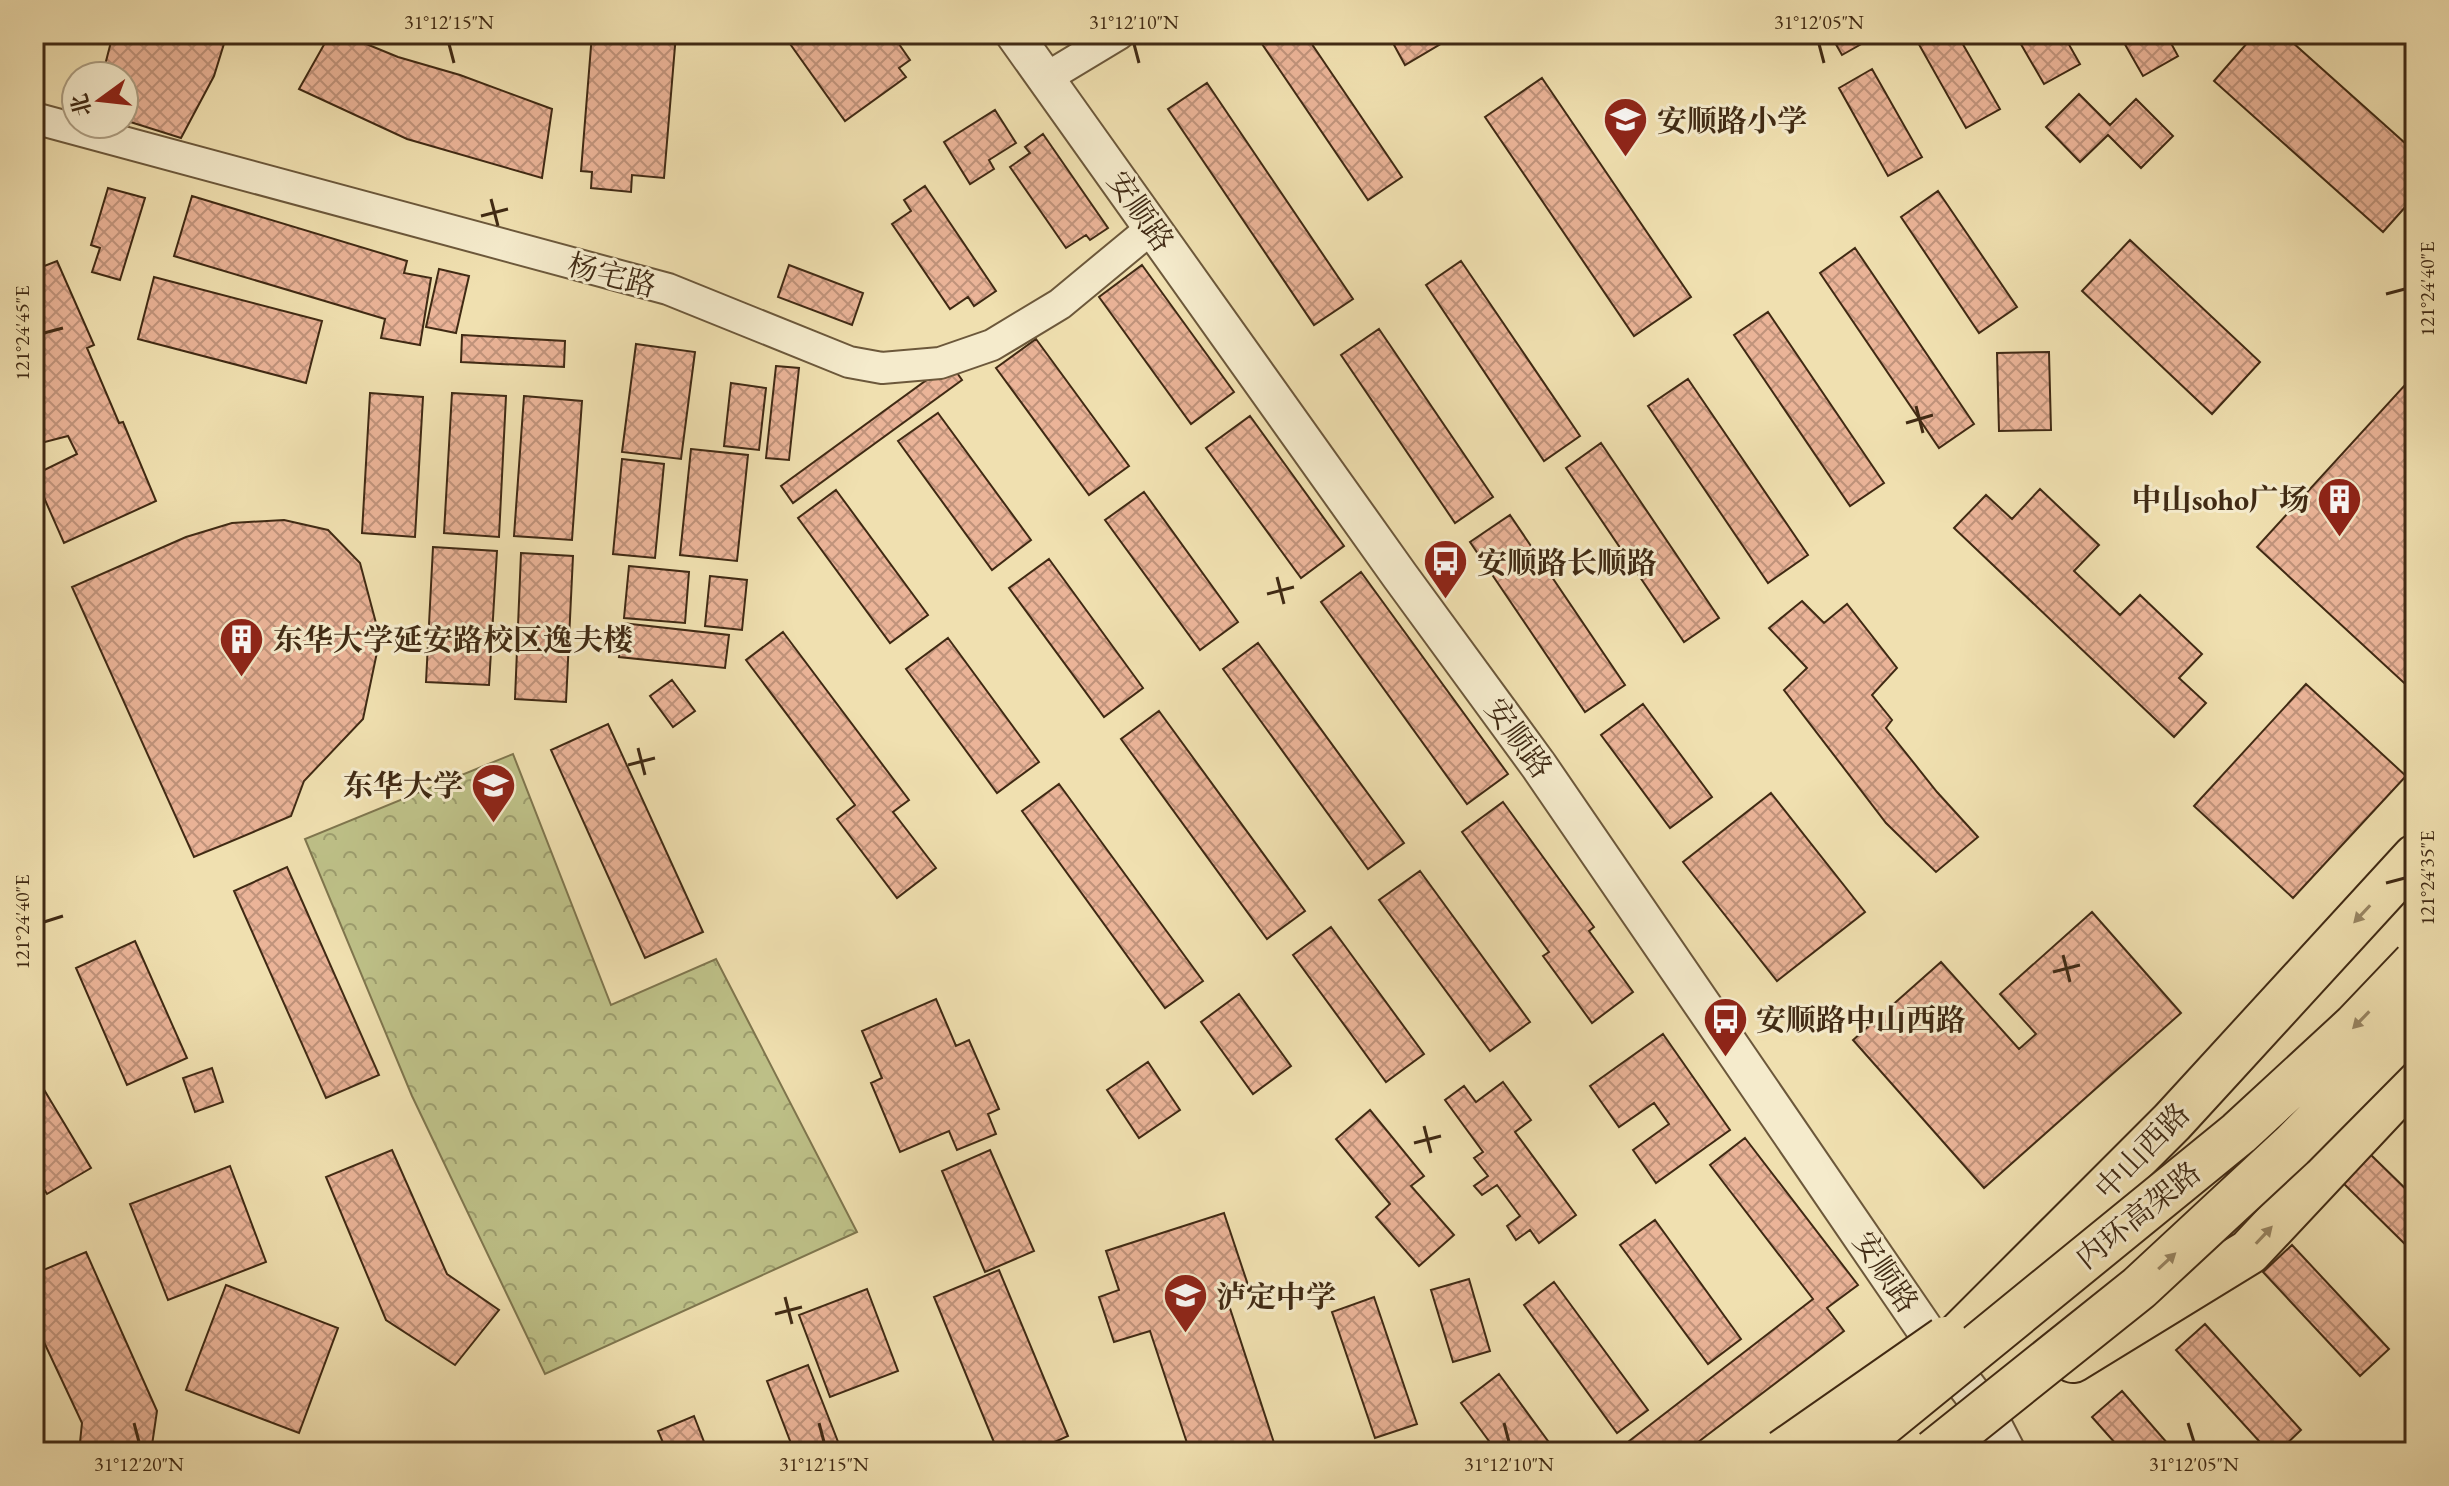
<svg xmlns="http://www.w3.org/2000/svg" width="2449" height="1486" font-family="'EB Garamond','Noto Serif SC',serif">
  <style>
    .park { fill: url(#park-crowns); stroke: #7f764e; stroke-width: 2 }
    .building { fill: url(#building-cross-hatch); stroke: #402a14; stroke-width: 2 }
    .lines { fill: none; stroke-linecap: round; stroke-linejoin: round }
    .minor-casing { stroke: #6c583b; stroke-width: 34 }
    .tertiary-casing { stroke: #6c583b; stroke-width: 40 }
    .primary-casing { stroke: #402a14; stroke-width: 48 }
    .minor { stroke: #f5ebcc; stroke-width: 30 }
    .tertiary { stroke: #f5ebcc; stroke-width: 36 }
    .primary { stroke: #f0e0b0; stroke-width: 44 }
    .trunk-bridge-casing { stroke: #402a14; stroke-width: 48; stroke-linecap: butt }
    .trunk-bridge { stroke: #f0e0b0; stroke-width: 44 }
    .oneway { fill: #988562 }
    .ticks { fill: none; stroke: #402a14; stroke-width: 3 }
    .labels { text-anchor: middle; dominant-baseline: central; stroke-width: 6; stroke-linejoin: round; paint-order: stroke }
    .poi-label { font-size: 30px; font-weight: bold; fill: #402a14; stroke: #f5ebcc; text-anchor: start }
    .street-label { font-size: 30px; fill: #402a14; stroke: #f5ebcc }
    .neatline { fill: none; stroke: #402a14; stroke-width: 3 }
    .ticks-label { font-size: 20px; text-anchor: middle; fill: #402a14 }
  </style>
  <defs>
    <pattern id="park-crowns" width="20" height="18" patternUnits="userSpaceOnUse" patternTransform="scale(2)"><rect width="20" height="18" fill="#bec188"/><path d="M2 6a3 3 0 1 1 6 0M12 15a3 3 0 1 1 6 0" fill="none" stroke="#9c9d6e"/></pattern>
    <pattern id="building-cross-hatch" width="8" height="8" patternUnits="userSpaceOnUse" patternTransform="scale(2)"><rect width="8" height="8" fill="#ebb498"/><path d="M0 0l8 8M0 8l8-8" fill="none" stroke="#c0937b"/></pattern>
  </defs>
  <rect width="100%" height="100%" fill="#f0e0b0"/>
  <filter id="stains"><feTurbulence type="fractalNoise" baseFrequency=".0025" numOctaves="4"/><feColorMatrix values="0 0 0 0 .2 0 0 0 0 .09 0 0 0 0 .02 0 0 0 .5 -.17"/></filter>
  <radialGradient id="worn" r=".72"><stop offset=".6" stop-color="#630" stop-opacity="0"/><stop offset="1" stop-color="#630" stop-opacity=".3"/></radialGradient>
  <path class="park" d="M513,754L611,1005L716,959L857,1232L545,1374L412,1096L305,839Z"/>
  <path class="building" d="M113,34H227L214,76L181,138L124,120V76H98L104,69Z
    M330,34H342L398,57L460,75L552,109L542,178L407,139L299,89Z
    M592,34H676L664,178L632,175L631,192L591,188L592,172L581,171Z
    M783,34H892L910,60L899,68L906,77L845,121Z
    M1271,34H1305L1402,177L1368,200L1260,41Z
    M1388,34H1453L1454,36L1405,65Z
    M1830,34H1879L1842,55Z
    M1930,34H1957L2000,109L1966,128L1917,41Z
    M2015,34H2063L2080,64L2044,84Z
    M2119,34H2166L2178,56L2143,76Z
    M2255,34H2283L2415,152V196L2383,232L2214,81Z
    M1872,69L1922,157L1888,176L1839,88Z
    M1542,78L1691,297L1634,336L1485,117Z
    M1207,83L1353,299L1314,325L1168,109Z
    M2079,94L2110,125L2136,99L2173,136L2141,168L2108,135L2080,162L2046,127Z
    M995,110L1016,143L989,160L994,169L970,184L944,142Z
    M1043,134L1108,228L1090,240L1086,235L1066,248L1010,167L1030,153L1025,147Z
    M925,186L996,291L974,306L968,297L950,309L892,224L911,211L904,200Z
    M108,188L145,198L120,280L92,272L100,248L91,245Z
    M1938,191L2017,307L1979,333L1901,217Z
    M192,196L407,261L404,273L431,278L420,345L381,338L385,319L174,256Z
    M2130,240L2260,362L2212,414L2082,291Z
    M1855,248L1974,424L1939,448L1820,273Z
    M57,261L94,345L87,348L119,423L123,422L156,501L64,543L34,475L77,454L68,436L41,443L34,441V362L38,360L34,352V270Z
    M1461,261L1580,436L1544,461L1426,285Z
    M789,265L863,293L852,325L778,297Z
    M1142,265L1234,392L1191,424L1099,297Z
    M439,269L469,276L456,333L426,327Z
    M154,277L322,321L306,383L138,339Z
    M1768,312L1884,483L1850,506L1734,335Z
    M1379,329L1493,497L1455,523L1341,355Z
    M462,335L565,341L564,367L461,362Z
    M1036,339L1129,466L1089,495L996,368Z
    M636,344L695,352L681,459L622,452Z
    M2049,352L2051,430L1999,431L1997,353Z
    M950,363L962,380L793,503L781,486Z
    M776,366L799,368L789,460L766,458Z
    M2415,374V693L2257,547Z
    M1688,379L1808,555L1768,583L1648,406Z
    M731,383L766,388L759,450L724,446Z
    M370,393L423,397L415,537L362,533Z
    M452,393L506,396L499,537L444,533Z
    M524,396L582,401L572,540L514,536Z
    M938,413L1031,540L992,570L898,441Z
    M1250,416L1344,546L1301,578L1206,448Z
    M1601,443L1719,618L1684,642L1566,468Z
    M691,449L748,455L737,561L680,555Z
    M622,459L664,464L655,558L613,554Z
    M2040,489L2099,545L2074,571L2120,615L2140,595L2202,654L2179,678L2206,703L2174,737L1954,528L1986,495L2012,519Z
    M836,490L928,615L890,643L798,518Z
    M1144,492L1238,622L1200,650L1105,520Z
    M1510,515L1625,685L1585,712L1470,542Z
    M284,520L328,530L360,563L380,638L363,719L304,781L291,816L194,857L72,587L186,537L232,523Z
    M433,547L497,551L489,685L426,682Z
    M521,553L573,556L566,702L515,699Z
    M1049,559L1143,688L1104,717L1009,588Z
    M629,566L689,572L685,623L624,618Z
    M1361,572L1508,774L1467,804L1321,602Z
    M710,576L747,580L742,630L705,626Z
    M1802,601L1824,623L1847,604L1897,668L1872,695L1892,720L1886,728L1937,792L1978,837L1936,872L1886,823L1784,690L1807,668L1769,628Z
    M622,623L729,635L725,668L619,657Z
    M783,632L909,800L893,812L936,868L897,898L837,819L855,805L746,660Z
    M948,638L1039,762L997,793L906,669Z
    M1258,643L1404,843L1368,869L1223,669Z
    M672,680L695,711L673,727L650,696Z
    M2306,684L2406,776L2293,898L2194,806Z
    M1643,704L1712,797L1670,828L1601,735Z
    M1159,711L1305,911L1267,939L1121,739Z
    M608,724L703,932L645,958L551,750Z
    M1059,784L1203,981L1165,1008L1022,811Z
    M1771,793L1865,912L1777,981L1683,862Z
    M1503,802L1594,927L1589,931L1633,992L1592,1023L1543,956L1549,952L1462,832Z
    M287,867L379,1075L326,1098L234,891Z
    M1420,871L1530,1022L1490,1051L1379,900Z
    M2092,912L2181,1013L1984,1188L1853,1040L1941,962L2019,1049L2036,1034L2000,994Z
    M1331,927L1424,1054L1386,1082L1293,955Z
    M135,941L187,1058L127,1085L76,968Z
    M1239,994L1291,1066L1253,1094L1201,1022Z
    M936,999L956,1046L969,1040L999,1109L988,1114L996,1134L957,1150L949,1131L900,1152L871,1083L882,1078L862,1031Z
    M1663,1034L1730,1130L1656,1183L1633,1150L1669,1124L1654,1103L1619,1127L1590,1086Z
    M1148,1062L1180,1110L1139,1138L1107,1090Z
    M212,1068L223,1102L195,1112L183,1078Z
    M34,1073L91,1168L47,1194L34,1173Z
    M1503,1082L1531,1120L1515,1132L1576,1215L1539,1243L1530,1230L1516,1240L1507,1226L1520,1216L1497,1185L1482,1195L1474,1186L1488,1176L1474,1158L1483,1152L1445,1100L1464,1086L1476,1102Z
    M1370,1110L1424,1176L1411,1186L1454,1235L1419,1266L1376,1217L1390,1204L1336,1139Z
    M1745,1138L1858,1285L1827,1308L1844,1331L1685,1452H1615L1813,1299L1710,1165Z
    M392,1150L447,1274L499,1310L455,1365L386,1320L326,1177Z
    M990,1150L1034,1251L985,1272L942,1171Z
    M2370,1154L2415,1198V1254L2342,1182Z
    M230,1166L266,1262L168,1300L130,1204Z
    M1224,1213L1248,1285L1225,1293L1277,1452H1190L1150,1331L1114,1342L1099,1297L1119,1290L1106,1251Z
    M1655,1220L1741,1339L1708,1364L1620,1245Z
    M2292,1245L2389,1349L2360,1376L2263,1272Z
    M86,1252L157,1411L151,1452H79L82,1423L34,1321V1274Z
    M999,1270L1068,1436L1041,1448L1042,1452H998L934,1297Z
    M1469,1279L1490,1351L1453,1362L1431,1290Z
    M1554,1282L1648,1410L1617,1433L1524,1305Z
    M226,1285L338,1328L299,1433L186,1390Z
    M867,1289L898,1371L830,1397L799,1315Z
    M1374,1297L1417,1424L1375,1438L1332,1312Z
    M2205,1324L2301,1430L2278,1452H2269L2176,1350Z
    M808,1365L842,1452H775L792,1446L767,1381Z
    M1499,1374L1556,1452H1497L1461,1403Z
    M2122,1391L2175,1452H2123L2092,1417Z
    M694,1416L708,1452H667L658,1431Z"/>
  <g class="lines">
    <defs>
      <path id="minor" d="M1046,78L1119,34
        M34,118L668,289L849,362L882,368L940,363L992,345L1060,304L1153,227"/>
      <path id="tertiary" d="M1014,34L1400,576L1539,766L1941,1353L1987,1413L2007,1452"/>
      <path id="primary" d="M2073,1360L2249,1252L2415,1075
        M1926,1365L1941,1353L2172,1122L2415,857"/>
    </defs>
    <use href="#minor" class="minor-casing"/>
    <use href="#tertiary" class="tertiary-casing"/>
    <use href="#primary" class="primary-casing"/>
    <use href="#minor" class="minor"/>
    <use href="#tertiary" class="tertiary"/>
    <use href="#primary" class="primary"/>
    <defs>
      <path id="trunk-bridge" d="M1783,1452L1945,1339
        M1848,1452L2239,1133L2355,1026L2415,963
        M1934,1452L2139,1288L2292,1146L2415,1022"/>
    </defs>
    <use href="#trunk-bridge" class="trunk-bridge-casing"/>
    <use href="#trunk-bridge" class="trunk-bridge"/>
  </g>
  <defs><path id="oneway-solid" d="M-6-.8H1V-3.2L6.5 0L1 3.2V.8H-6Z" transform="scale(2)"/></defs>
  <g class="oneway">
    <use href="#oneway-solid" transform="translate(2362 914) rotate(133)"/>
    <use href="#oneway-solid" transform="translate(2361 1020) rotate(134)"/>
    <use href="#oneway-solid" transform="translate(2264 1235) rotate(-47)"/>
    <use href="#oneway-solid" transform="translate(2167 1261) rotate(-43)"/>
  </g>
  <path class="ticks" d="M449,44L454,63M1134,44L1139,63M1819,44L1824,63M491,199L498,226M481,216L508,209M2386,294L2405,289M44,333L63,328M1916,406L1923,433M1906,423L1933,415M1277,577L1284,604M1267,594L1294,587M638,748L645,775M628,765L655,758M2386,883L2405,878M44,922L63,916M2063,955L2070,982M2053,972L2080,965M1424,1126L1431,1153M1414,1143L1441,1136M785,1297L792,1324M775,1314L802,1307M134,1423L139,1442M819,1423L824,1442M1504,1423L1509,1442M2188,1423L2194,1442"/>
  <defs>
    <symbol id="school-pin" viewBox="-11 -11 22 30"><path d="M0 17L-7.5 6A9.5 9.5 0 1 1 7.5 6Z" fill="#8f2418" stroke="#f5ebcc"/><path d="M0-5L7-2L0 1L-7-2ZM-4 1L0 2.5L4 1V4Q0 6-4 4Z" fill="#fff"/></symbol>
    <symbol id="building-pin" viewBox="-11 -11 22 30"><path d="M0 17L-7.5 6A9.5 9.5 0 1 1 7.5 6Z" fill="#8f2418" stroke="#f5ebcc"/><path d="M-4-6H4V6H1V3H-1V6H-4ZM-2.5-4.3h1.7v1.8h-1.7ZM.8-4.3h1.7v1.8H.8ZM-2.5-1h1.7V.8h-1.7ZM.8-1h1.7V.8H.8Z" fill="#fff"/></symbol>
    <symbol id="bus-pin" viewBox="-11 -11 22 30"><path d="M0 17L-7.5 6A9.5 9.5 0 1 1 7.5 6Z" fill="#8f2418" stroke="#f5ebcc"/><path d="M-5-6H5V4H4V6H2V4H-2V6H-4V4H-5ZM-3.5-4V0h7V-4ZM-3.5 1.2v1.5H-2V1.2ZM2 1.2v1.5H3.5V1.2Z" fill="#fff"/></symbol>
    <symbol id="university-pin" viewBox="-11 -11 22 30"><path d="M0 17L-7.5 6A9.5 9.5 0 1 1 7.5 6Z" fill="#8f2418" stroke="#f5ebcc"/><path d="M0-5L7-2L0 1L-7-2ZM-4 1L0 2.5L4 1V4Q0 6-4 4Z" fill="#fff"/></symbol>
  </defs>
  <g fill-rule="evenodd">
    <use href="#school-pin" x="1600" y="94" width="51" height="69"/>
    <use href="#building-pin" x="2314" y="474" width="51" height="69"/>
    <use href="#bus-pin" x="1420" y="536" width="51" height="69"/>
    <use href="#building-pin" x="216" y="614" width="51" height="69"/>
    <use href="#university-pin" x="468" y="760" width="51" height="69"/>
    <use href="#bus-pin" x="1700" y="994" width="51" height="69"/>
    <use href="#school-pin" x="1160" y="1270" width="51" height="69"/>
  </g>
  <g class="labels">
    <g class="poi-label">
      <text x="1657" y="120">安顺路小学</text>
      <text x="2309" y="499" text-anchor="end">中山soho广场</text>
      <text x="1477" y="562">安顺路长顺路</text>
      <text x="273" y="639">东华大学延安路校区逸夫楼</text>
      <text x="463" y="785" text-anchor="end">东华大学</text>
      <text x="1756" y="1019">安顺路中山西路</text>
      <text x="1216" y="1296">泸定中学</text>
    </g>
    <g class="street-label">
      <text transform="translate(1141 211) rotate(55)">安顺路</text>
      <text transform="translate(612 275) rotate(15)">杨宅路</text>
      <text transform="translate(1519 738) rotate(54)">安顺路</text>
      <text transform="translate(2142 1151) rotate(-46)">中山西路</text>
      <text transform="translate(2138 1215) rotate(-39)">内环高架路</text>
      <text transform="translate(1886 1272) rotate(56)">安顺路</text>
    </g>
  </g>
  <rect width="2449" height="1486" fill="none" stroke="#f0e0b0" stroke-width="88"/>
  <g transform="translate(100 100) rotate(255)"><circle r="38" fill="#f5ebcc" stroke="#ad9e82" stroke-width="2"/>
  <path d="M0-6L14 30L0 20L-14 30Z" fill="#8f2418"/>
  <text y="-12" font-size="22" font-weight="bold" text-anchor="middle" fill="#402a14">北</text>
  </g>
  <rect x="44" y="44" width="2361" height="1398" class="neatline"/>
  <g class="ticks-label">
    <text x="449" y="29">31°12'15"N</text>
    <text x="1134" y="29">31°12'10"N</text>
    <text x="1819" y="29">31°12'05"N</text>
    <text transform="translate(2427 289) rotate(-90)" y="7">121°24'40"E</text>
    <text transform="translate(22 333) rotate(-90)" y="7">121°24'45"E</text>
    <text transform="translate(2427 878) rotate(-90)" y="7">121°24'35"E</text>
    <text transform="translate(22 922) rotate(-90)" y="7">121°24'40"E</text>
    <text x="139" y="1471">31°12'20"N</text>
    <text x="824" y="1471">31°12'15"N</text>
    <text x="1509" y="1471">31°12'10"N</text>
    <text x="2194" y="1471">31°12'05"N</text>
  </g>
  <rect width="100%" height="100%" filter="url(#stains)"/>
  <rect width="100%" height="100%" fill="url(#worn)"/>
</svg>
